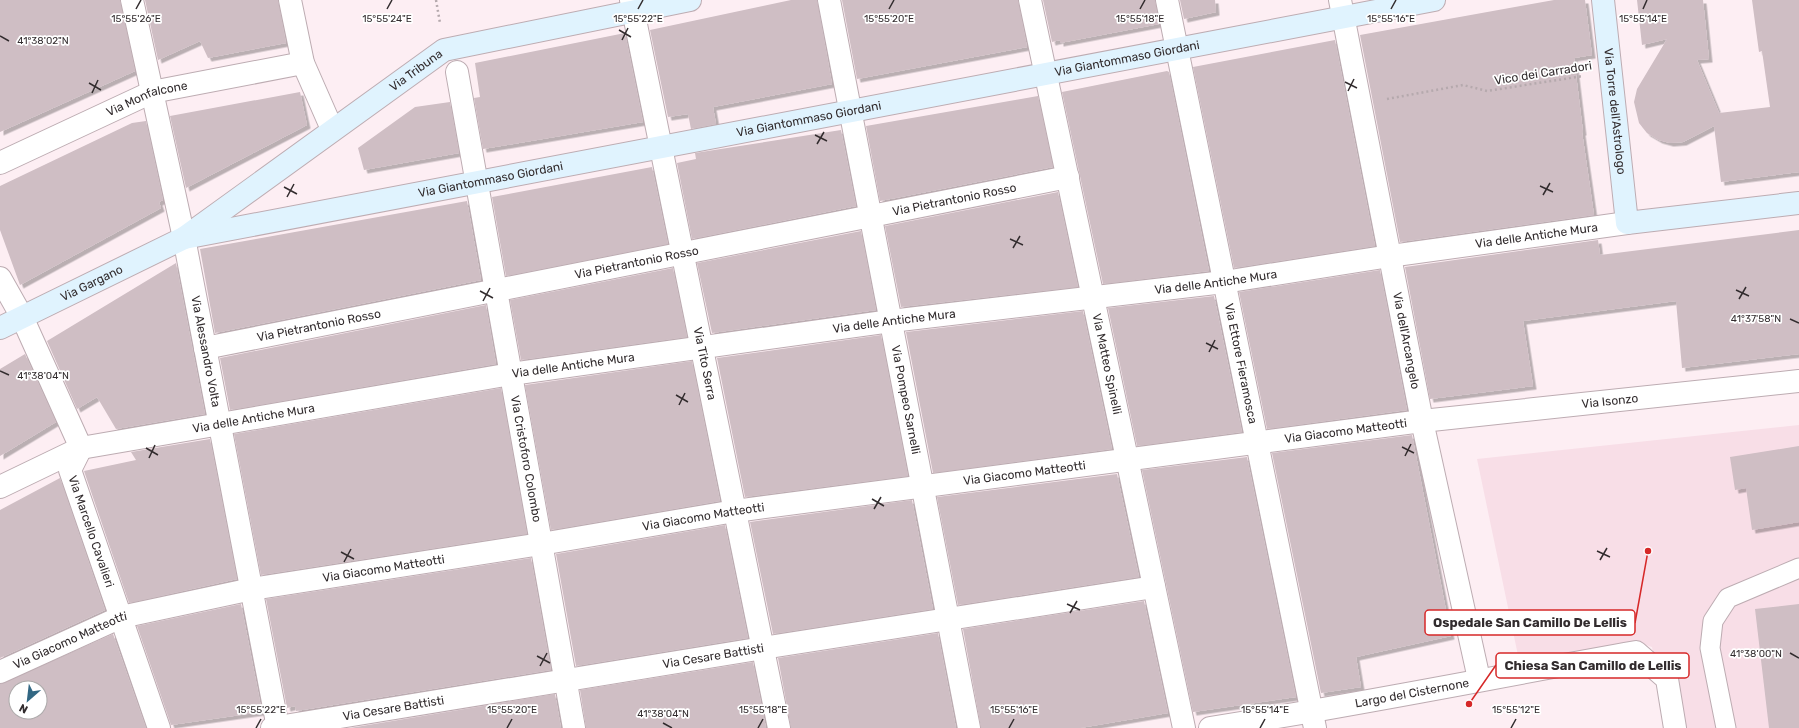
<svg xmlns="http://www.w3.org/2000/svg" width="1799" height="728" font-family="Rubik,sans-serif">
  <style>
    .built { fill: #f8dee7 }
    .building { fill: #cfbec4; fill-rule: evenodd; filter: url(#shadow) }
    .lines { fill: none; stroke-linecap: round; stroke-linejoin: round }
    .service-casing { stroke: #bdacb2; stroke-width: 21 }
    .minor-casing { stroke: #bdacb2; stroke-width: 24 }
    .secondary-casing { stroke: #bdacb2; stroke-width: 24 }
    .path { stroke: #b5a9ad; stroke-width: 2.5; stroke-dasharray: 2 3; stroke-linecap: butt }
    .service { stroke: #fff; stroke-width: 19 }
    .minor { stroke: #fff; stroke-width: 22 }
    .secondary { stroke: #e0f3fe; stroke-width: 22 }
    .ticks { fill: none; stroke: #322c2e; stroke-width: 1.5 }
    .labels { text-anchor: middle; dominant-baseline: central; stroke-width: 3.5; stroke-linejoin: round; paint-order: stroke }
    .street-label { font-size: 12px; fill: #322c2e; stroke: #fff }
    .ticks-label { font-size: 10px; text-anchor: middle; fill: #322c2e; stroke: #fff; stroke-width: 3.5; stroke-linejoin: round; paint-order: stroke }
    .leader { fill: none; stroke: #d62828; stroke-width: 1.5 }
    .callout-dot { fill: #d62828; stroke: #fff; stroke-width: 1.5 }
    .callout { fill: #fff; stroke: #d62828; stroke-width: 1.5 }
    .callout-label { font-size: 13px; text-anchor: middle; font-weight: bold; fill: #322c2e }
  </style>
  <defs>
    <filter id="shadow"><feDropShadow dx="3.5" dy="3.5" stdDeviation="0" flood-color="#0004"/></filter>
  </defs>
  <rect width="100%" height="100%" fill="#fdeef3"/>
  <path class="built" d="M1799,425V728H1668L1652,647L1640,643L1520,665L1477,459Z"/>
  <path class="building" d="M0,0H120L135,71L0,132Z
    M145,0H278L286,43L208,58L200,41L158,60Z
    M791,0H817L832,84L713,107L716,124L691,129L688,114L668,117L650,30Z
    M842,0H1018L1027,47L857,79Z
    M1043,0H1155L1159,24L1060,43V40L1052,42Z
    M1180,0H1215L1216,12L1184,19Z
    M1554,0H1585L1592,55L1574,58L1583,132H1582L1594,215L1400,242L1360,35Z
    M1637,0H1703L1709,59L1697,60L1719,113L1770,107L1762,51L1759,52L1752,0H1799V172L1721,182L1714,126L1683,142L1670,143L1659,140L1647,133L1639,123L1634,102L1637,89L1667,39L1642,45Z
    M625,33L643,122L483,149L474,98L480,97L475,63Z
    M1335,40L1375,246L1234,268L1193,67Z
    M1167,71L1169,72L1209,271L1103,284L1062,92Z
    M300,92L307,125L186,188L170,116Z
    M1038,96L1053,167L880,201L866,126Z
    M450,102L459,153L364,170L358,148L415,107Z
    M146,121L163,200L159,202L161,208L20,285L0,230V186L132,123Z
    M841,130L856,206L692,239L677,163L696,159L695,153Z
    M652,167L668,244L506,276L492,197Z
    M1058,192L1078,287L901,307L885,226Z
    M467,201L481,280L215,333L200,249Z
    M1799,230V354L1682,368L1676,301L1523,321L1533,386L1430,399L1405,267L1598,240L1600,255Z
    M861,231L876,310L712,333L697,263Z
    M176,263L205,414L116,429L97,397L77,409L47,341Z
    M673,268L687,337L521,360L510,300Z
    M1380,270L1407,410L1267,429L1239,292Z
    M1214,296L1242,432L1137,446L1108,308Z
    M486,305L496,364L230,410L220,358Z
    M1083,311L1112,449L933,473L906,332Z
    M881,335L908,476L745,497L717,358Z
    M25,354L56,422L0,456V369Z
    M692,361L720,501L551,530L525,385Z
    M501,388L527,534L261,575L234,434Z
    M1412,435L1451,636L1356,657L1361,687L1321,693L1272,453Z
    M210,439L237,579L129,603L84,471L136,460L131,452Z
    M1799,446V522L1752,530L1746,488L1735,490L1730,457Z
    M1247,457L1296,697L1193,712L1142,470Z
    M1117,474L1139,577L958,605L937,497Z
    M60,478L105,610L0,658V510Z
    M912,500L933,609L773,634L750,522Z
    M725,525L748,638L576,666L556,554Z
    M531,558L551,670L296,711L295,706L287,708L266,599Z
    M1144,601L1168,713L1080,728H981L963,629Z
    M241,604L262,712L171,725L137,626Z
    M1799,604V728H1769L1755,609Z
    M938,633L956,728H791L778,658Z
    M113,634L146,728H0V684ZM16,688H40V712H16Z
    M753,662L766,728H586L580,690Z
    M555,694L561,728H350Z"/>
  <g class="lines">
    <defs>
      <path id="service" d="M1726,728L1710,648L1713,621L1728,598L1799,568"/>
      <g id="minor">
        <path id="s1" d="M132,0L184,238L278,728"/>
        <path d="M290,0L303,63L332,129"/>
        <path id="s2" d="M631,0L779,728"/>
        <path id="s3" d="M829,0L969,728"/>
        <path id="s4" d="M1030,0L1184,728"/>
        <path id="s5" d="M1167,0L1315,728"/>
        <path id="s6" d="M1340,0L1422,421L1479,679"/>
        <path id="s7" d="M457,72L574,728"/>
        <path id="s8" d="M0,163L152,92L303,63"/>
        <path id="s9" d="M0,278L22,317L81,448L70,470L159,728"/>
        <path id="s10" d="M205,348L1068,177"/>
        <path id="s11" d="M0,487L81,448L511,374L891,321L1224,282L1390,256L1627,223"/>
        <path id="s12" d="M0,672L121,617L252,589L541,544L735,511L1422,421L1799,381"/>
        <path id="s13" d="M272,728L763,648L1154,587"/>
        <path id="s14" d="M1210,728C1352,706 1494,677 1636,652L1667,679L1675,728"/>
      </g>
      <g id="secondary">
        <path id="s15" d="M1603,0L1627,223L1799,203"/>
        <path id="s16" d="M184,238L1434,0"/>
        <path id="s17" d="M0,328L184,238L444,50L690,0"/>
      </g>
    </defs>
    <use href="#service" class="service-casing"/>
    <use href="#minor" class="minor-casing"/>
    <use href="#secondary" class="secondary-casing"/>
    <path class="path" d="M436,0L440,23
      M1387,99L1463,85L1487,91L1583,76"/>
    <use href="#service" class="service"/>
    <use href="#minor" class="minor"/>
    <use href="#secondary" class="secondary"/>
  </g>
  <path class="ticks" d="M136,9L141,0M387,9L392,0M638,9L643,0M889,9L894,0M1140,9L1145,0M1391,9L1396,0M1643,9L1647,0M619,30L631,37M0,36L9,41M622,40L628,28M1345,82L1357,88M89,83L101,90M1348,91L1354,79M92,93L98,80M815,135L827,141M817,144L824,132M1540,186L1553,192M284,187L297,194M1543,195L1550,183M287,197L294,184M1010,239L1023,245M1013,248L1020,236M1736,290L1749,296M480,291L493,298M1739,299L1746,287M483,301L490,288M1790,319L1799,323M1206,343L1218,349M1209,352L1215,340M0,371L9,375M676,395L688,402M679,405L685,393M1402,447L1414,453M146,448L158,455M1405,456L1411,444M149,458L155,445M872,499L884,506M874,509L881,497M1597,551L1610,557M341,552L354,559M1600,560L1607,548M344,562L351,549M1067,604L1080,610M1070,613L1077,601M1790,653L1799,658M537,656L550,663M540,666L547,653M663,723L672,728M256,728L261,719M507,728L512,719M758,728L763,719M1009,728L1014,719M1260,728L1265,719M1511,728L1516,719"/>
  <g class="labels">
    <g class="street-label">
      <text stroke="none"><textPath href="#s16" startOffset="960">Via Giantommaso Giordani</textPath></text>
      <text stroke="none"><textPath href="#s17" startOffset="491">Via Tribuna</textPath></text>
      <text transform="translate(1543 73) rotate(-9)">Vico dei Carradori</text>
      <text stroke="none"><textPath href="#s8" startOffset="161">Via Monfalcone</textPath></text>
      <text stroke="none"><textPath href="#s15" startOffset="112">Via Torre dell'Astrologo</textPath></text>
      <text stroke="none"><textPath href="#s16" startOffset="636">Via Giantommaso Giordani</textPath></text>
      <text stroke="none"><textPath href="#s16" startOffset="312">Via Giantommaso Giordani</textPath></text>
      <text stroke="none"><textPath href="#s10" startOffset="764">Via Pietrantonio Rosso</textPath></text>
      <text stroke="none"><textPath href="#s11" startOffset="1561">Via delle Antiche Mura</textPath></text>
      <text stroke="none"><textPath href="#s10" startOffset="440">Via Pietrantonio Rosso</textPath></text>
      <text stroke="none"><textPath href="#s11" startOffset="1237">Via delle Antiche Mura</textPath></text>
      <text stroke="none"><textPath href="#s17" startOffset="102">Via Gargano</textPath></text>
      <text stroke="none"><textPath href="#s11" startOffset="913">Via delle Antiche Mura</textPath></text>
      <text stroke="none"><textPath href="#s10" startOffset="116">Via Pietrantonio Rosso</textPath></text>
      <text stroke="none"><textPath href="#s6" startOffset="347">Via dell'Arcangelo</textPath></text>
      <text stroke="none"><textPath href="#s1" startOffset="359">Via Alessandro Volta</textPath></text>
      <text stroke="none"><textPath href="#s2" startOffset="371">Via Tito Serra</textPath></text>
      <text stroke="none"><textPath href="#s4" startOffset="372">Via Matteo Spinelli</textPath></text>
      <text stroke="none"><textPath href="#s5" startOffset="371">Via Ettore Fieramosca</textPath></text>
      <text stroke="none"><textPath href="#s11" startOffset="589">Via delle Antiche Mura</textPath></text>
      <text stroke="none"><textPath href="#s3" startOffset="407">Via Pompeo Sarnelli</textPath></text>
      <text stroke="none"><textPath href="#s12" startOffset="1638">Via Isonzo</textPath></text>
      <text stroke="none"><textPath href="#s11" startOffset="265">Via delle Antiche Mura</textPath></text>
      <text stroke="none"><textPath href="#s12" startOffset="1372">Via Giacomo Matteotti</textPath></text>
      <text stroke="none"><textPath href="#s7" startOffset="393">Via Cristoforo Colombo</textPath></text>
      <text stroke="none"><textPath href="#s12" startOffset="1048">Via Giacomo Matteotti</textPath></text>
      <text stroke="none"><textPath href="#s12" startOffset="724">Via Giacomo Matteotti</textPath></text>
      <text stroke="none"><textPath href="#s9" startOffset="278">Via Marcello Cavalieri</textPath></text>
      <text stroke="none"><textPath href="#s12" startOffset="400">Via Giacomo Matteotti</textPath></text>
      <text stroke="none"><textPath href="#s12" startOffset="77">Via Giacomo Matteotti</textPath></text>
      <text stroke="none"><textPath href="#s13" startOffset="447">Via Cesare Battisti</textPath></text>
      <text stroke="none"><textPath href="#s14" startOffset="205">Largo del Cisternone</textPath></text>
      <text stroke="none"><textPath href="#s13" startOffset="123">Via Cesare Battisti</textPath></text>
    </g>
  </g>
  <g class="ticks-label">
    <text x="136" y="22">15°55'26"E</text>
    <text x="387" y="22">15°55'24"E</text>
    <text x="638" y="22">15°55'22"E</text>
    <text x="889" y="22">15°55'20"E</text>
    <text x="1140" y="22">15°55'18"E</text>
    <text x="1391" y="22">15°55'16"E</text>
    <text x="1643" y="22">15°55'14"E</text>
    <text x="43" y="44">41°38'02"N</text>
    <text x="1756" y="322">41°37'58"N</text>
    <text x="43" y="379">41°38'04"N</text>
    <text x="1756" y="657">41°38'00"N</text>
    <text x="261" y="713">15°55'22"E</text>
    <text x="512" y="713">15°55'20"E</text>
    <text x="763" y="713">15°55'18"E</text>
    <text x="1014" y="713">15°55'16"E</text>
    <text x="1265" y="713">15°55'14"E</text>
    <text x="1516" y="713">15°55'12"E</text>
    <text x="663" y="717">41°38'04"N</text>
  </g>
  <path class="leader" d="M1648 551L1635 623M1469 704L1496 665"/>
  <g class="callout-dot">
    <circle cx="1648" cy="551" r="4"/>
    <circle cx="1469" cy="704" r="4"/>
  </g>
  <g class="callout">
    <rect x="1425" y="610" width="210" height="25" rx="4"/>
    <rect x="1496" y="653" width="193" height="25" rx="4"/>
  </g>
  <g class="callout-label">
    <text x="1530" y="627">Ospedale San Camillo De Lellis</text>
    <text x="1593" y="670">Chiesa San Camillo de Lellis</text>
  </g>
  <g transform="translate(28 700) rotate(208)"><circle r="19" fill="#ffffff" stroke="#adabab"/>
  <path d="M0-3L7 15L0 10L-7 15Z" fill="#326783"/>
  <text y="-6" font-size="11" font-weight="bold" text-anchor="middle" fill="#322c2e">N</text>
  </g>
</svg>
